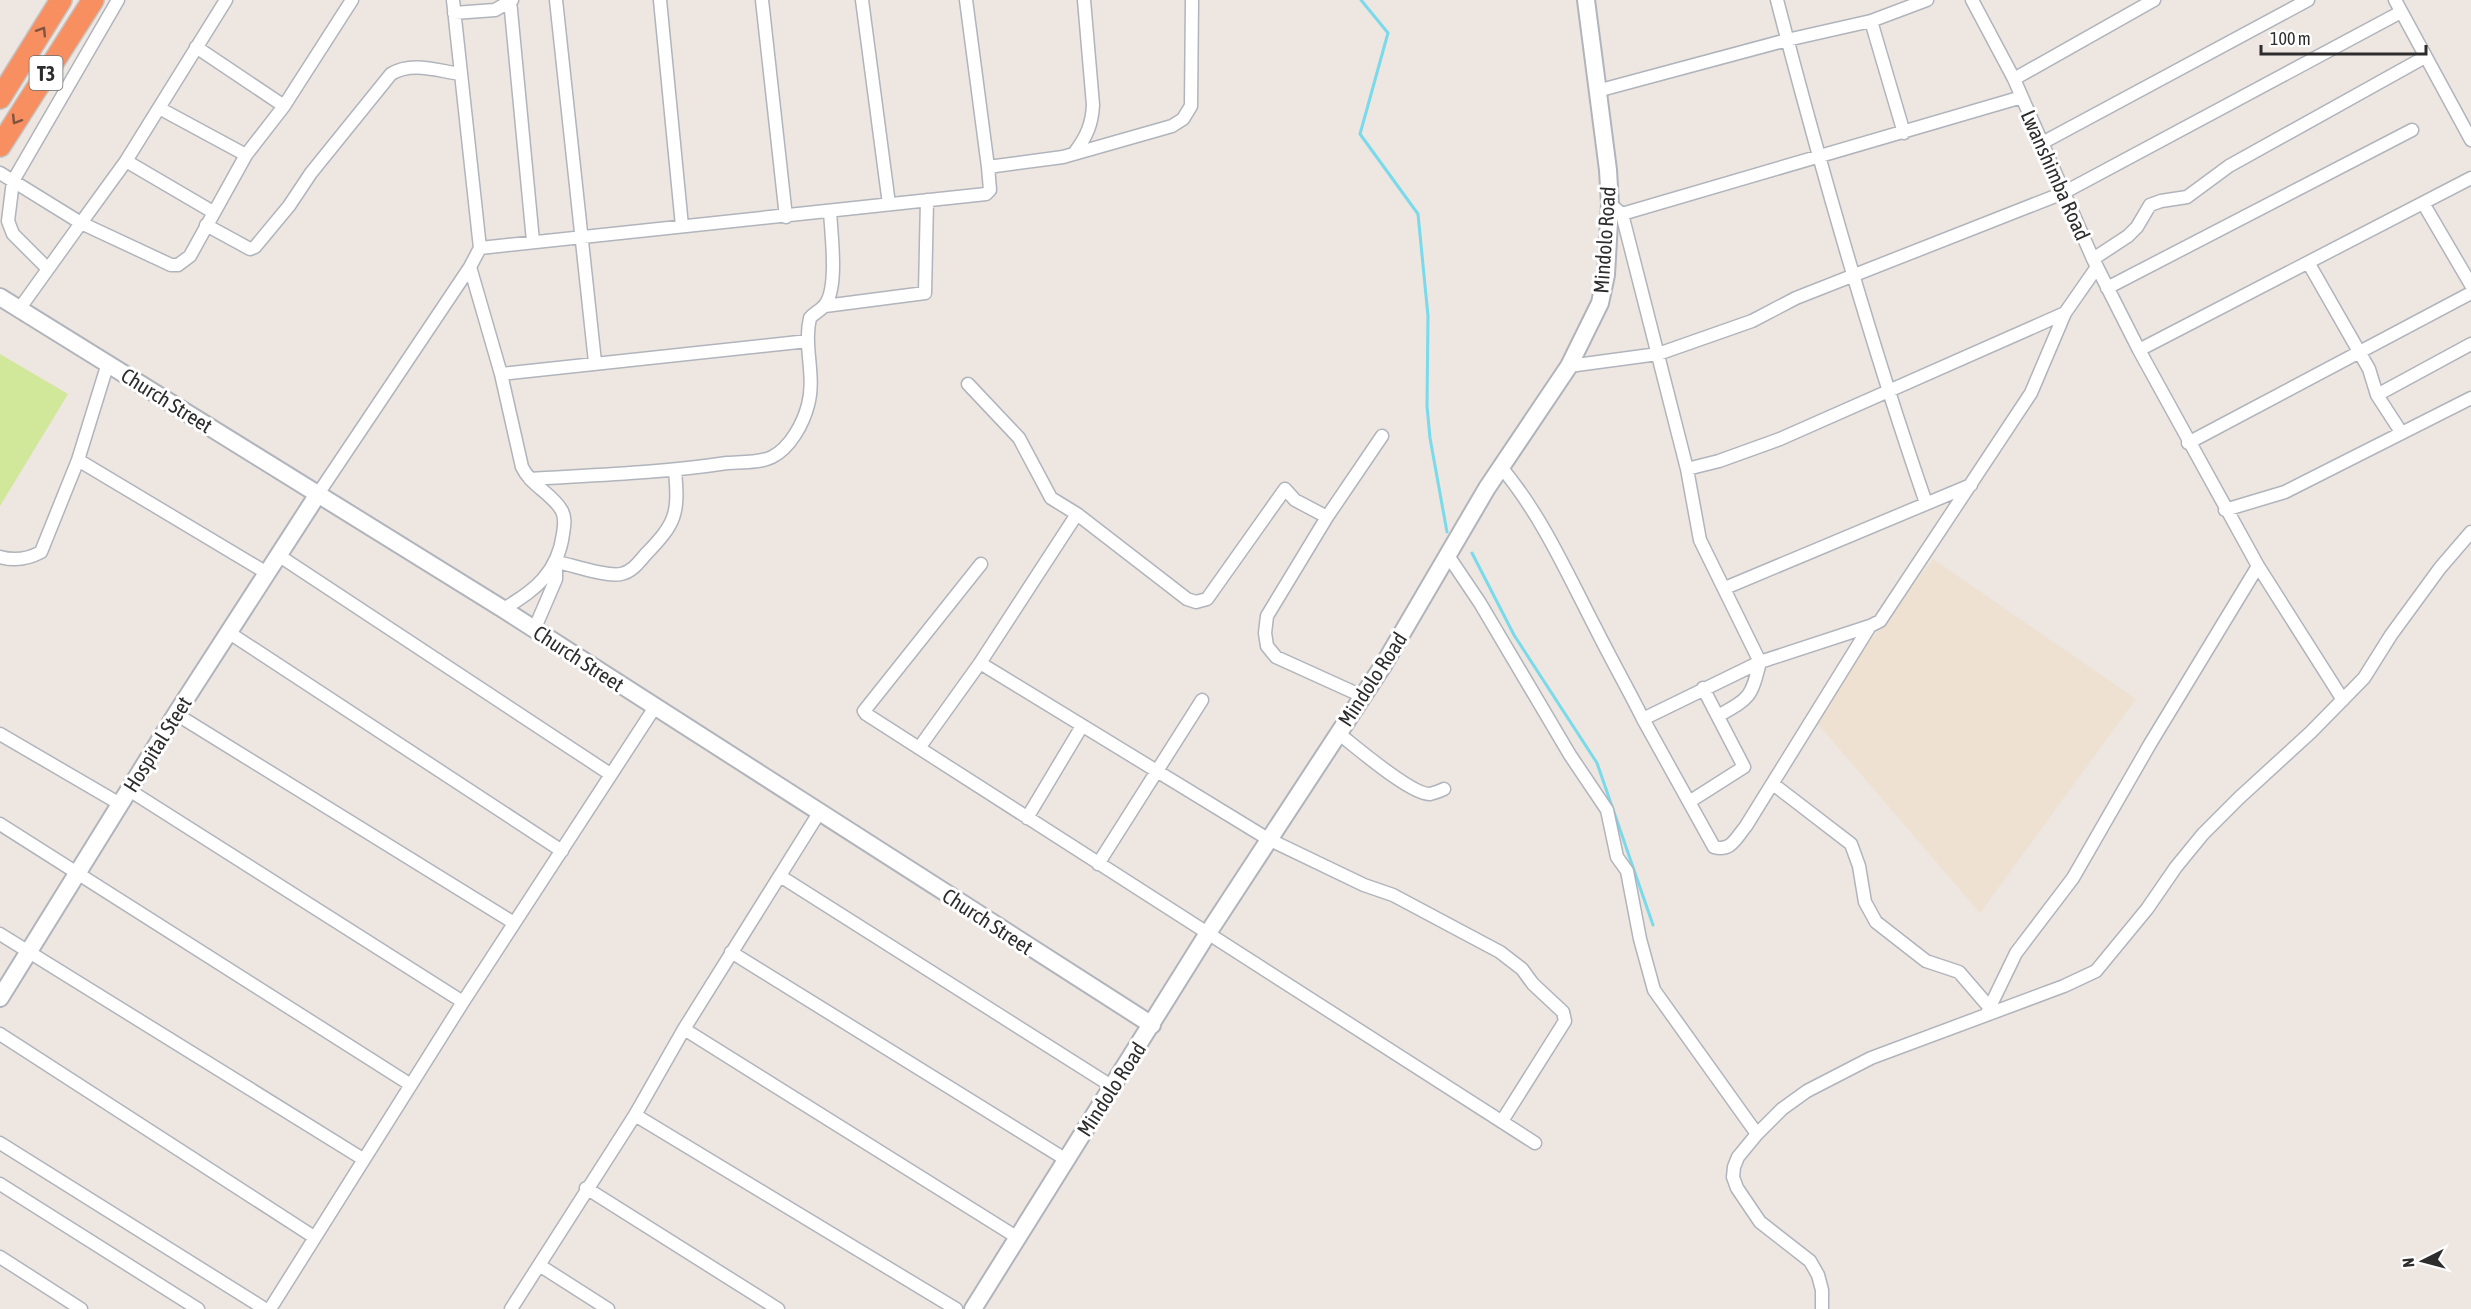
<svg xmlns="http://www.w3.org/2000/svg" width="2471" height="1309" font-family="'Asap Condensed',sans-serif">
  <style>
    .education { fill: #eee1d1 }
    .pitch { fill: #d1e89b }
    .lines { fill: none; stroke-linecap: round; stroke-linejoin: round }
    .stream { stroke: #78daeb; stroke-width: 3 }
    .street-casing { stroke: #b0b4bc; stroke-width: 15 }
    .secondary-casing { stroke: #b0b4bc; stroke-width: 20 }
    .highway-casing { stroke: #c4c4c4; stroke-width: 24 }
    .street { stroke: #fff; stroke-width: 12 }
    .secondary { stroke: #fff; stroke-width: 16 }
    .highway { stroke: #f88f60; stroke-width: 21 }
    .oneway { stroke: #7e5441 }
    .labels { text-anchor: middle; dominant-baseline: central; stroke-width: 6; stroke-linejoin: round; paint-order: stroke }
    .shield { fill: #fff; stroke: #6c6c6c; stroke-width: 1.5 }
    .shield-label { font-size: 20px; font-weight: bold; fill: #2d2d2d }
    .street-label { font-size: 21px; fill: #2d2d2d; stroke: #fff }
  </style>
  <rect width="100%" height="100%" fill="#eee6e0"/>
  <path class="education" d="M1933,559L2136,699L1980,913L1812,717Z"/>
  <path class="pitch" d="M0,354L68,394L0,506Z"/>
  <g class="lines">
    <path class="stream" d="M1361,0L1388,33L1360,134L1418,214L1428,316L1427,406L1430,438L1447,532
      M1472,553L1514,635L1597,763L1653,925"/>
    <defs>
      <path id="street" d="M226,0L126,161L81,223L171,265H178L190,256L246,155L284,106L352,0
        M510,0L533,241
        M556,0L595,362
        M660,0L682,226
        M762,0L786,217
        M862,0L889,204
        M966,0L988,167
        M1777,0C1821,169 1869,338 1926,503
        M1972,0L2014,79L2093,259L2139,350L2258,566L2343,700
        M2395,0L2471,140
        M454,13L495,10L512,0
        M1871,21L1904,133
        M196,47L284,106
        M2014,79L2154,0
        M1597,91L1787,40L1871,21L1927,0
        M159,108L246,155
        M2042,143L2308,0
        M1075,152C1087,136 1092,124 1093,105L1084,0
        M126,161L213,212
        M0,173L81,223L20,308
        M2423,203L2471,285
        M1610,204L1622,214L1687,469L1700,540L1760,662C1751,698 1750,698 1718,716
        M1622,214L2022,97
        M206,225L250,249L255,247L289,206L311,173L391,74C412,61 438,71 461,74
        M480,248L986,194L990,190L988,167L1063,157L1172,126L1183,119L1191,106L1192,0
        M2093,259L2128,236L2137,227L2150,205L2161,201L2187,197L2229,166L2425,57
        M2309,264L2369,369L2377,395L2401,432
        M470,267L501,374L522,467C531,486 553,494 562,511C566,519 564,526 563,534C558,572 535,591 503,609
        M48,269L13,234L8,221L13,181L118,0
        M2107,288L2412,130
        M825,306L925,293L927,200
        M2139,350L2471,178
        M1569,366L1658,354L1752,321L1796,298L2063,193L2401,12
        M501,374L808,341
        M968,384L1019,438L1051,498L1077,514L980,663
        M2377,395L2471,344
        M2188,443L2471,293
        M78,460L108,363
        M1501,467C1542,516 1567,573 1596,629C1611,659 1628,689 1643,719L1760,662L1870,626L1880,621L2031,393L2065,313L2097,267
        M1687,469L1719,461L1780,439L2065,313
        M530,479C596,475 661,473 727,463C740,462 760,463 772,457C790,448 803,424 808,405C816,376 803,346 810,318C814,313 820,311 824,306C839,290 831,233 830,211
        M318,494L470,267L480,248L453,0
        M2225,510L2285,492L2471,398
        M1077,514L1187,599L1196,602L1207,599L1285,489L1295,500L1327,517
        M1447,554L1480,603L1570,755L1607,810L1617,857L1627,871L1640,939L1654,990L1757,1134
        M278,555L610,774
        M0,557C14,561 28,559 41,552L78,460L267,573
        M557,562C573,565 605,577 621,574C632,572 639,562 646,554C676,523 679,514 675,471
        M981,564L864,711L866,714L1535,1143
        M1725,588L1971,485
        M534,630L556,579V563
        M228,632L562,851
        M1362,696L1276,657L1267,646L1265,633L1267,616L1327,517L1382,436
        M176,714L514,923
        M1643,719L1714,847C1731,852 1736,838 1746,826L1870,626
        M1338,733C1355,746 1411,795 1430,794C1434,793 1440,791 1444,789
        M0,734L120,804
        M919,748L980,663L1268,839L1364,885L1393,895L1500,952L1522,969L1533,984L1563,1012L1565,1021L1502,1121
        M1773,784L1851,844L1859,866L1865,902L1876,922L1926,961L1959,972L1990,1008
        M129,790L463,1002
        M1689,802L1744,767L1703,688
        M1027,818L1082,726
        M0,824L411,1085
        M1098,864L1202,700
        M780,876L1113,1087
        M0,934L363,1159
        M731,952L1065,1159
        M1987,1013L2016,953L2073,878L2150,744L2258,566
        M684,1029L1018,1238
        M0,1034L314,1237
        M635,1115L956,1309
        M0,1143L265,1309
        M0,1184L198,1309
        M586,1188L778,1309
        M0,1257L81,1309
        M539,1265L608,1309
        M270,1309L463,1002L655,707
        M511,1309L635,1115L684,1029L819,813
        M1822,1309V1290L1818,1275L1810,1261L1760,1222L1737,1188L1733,1177L1734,1167L1738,1157L1757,1134L1782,1109L1807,1091L1871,1058L2064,986L2096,971L2147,909L2176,867L2203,834L2239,798L2311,732L2364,678L2391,635L2440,568L2471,532"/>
      <path id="secondary" d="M0,297L503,609L1152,1025
        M0,998L176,714L318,494
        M973,1309L1208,933L1384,664L1487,488L1569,366L1600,303L1606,275L1610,204L1608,170L1586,0"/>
      <path id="highway" d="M0,98L61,0
        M0,146L93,0"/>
    </defs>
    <use href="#street" class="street-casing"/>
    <use href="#secondary" class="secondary-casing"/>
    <use href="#highway" class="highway-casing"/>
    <use href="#street" class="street"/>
    <use href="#secondary" class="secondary"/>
    <use href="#highway" class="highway"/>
  </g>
  <defs><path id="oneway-chevron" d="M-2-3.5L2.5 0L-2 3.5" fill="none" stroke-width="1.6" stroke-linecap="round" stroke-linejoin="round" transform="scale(1.5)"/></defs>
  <g class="oneway">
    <use href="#oneway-chevron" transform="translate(42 31) rotate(-58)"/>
    <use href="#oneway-chevron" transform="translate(16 120) rotate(122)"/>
  </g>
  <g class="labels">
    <rect class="shield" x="29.5" y="56" width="33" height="34" rx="4.5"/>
    <g class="shield-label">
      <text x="46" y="73">T3</text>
    </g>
    <g class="street-label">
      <text transform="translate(2056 175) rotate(66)">Lwanshimba Road</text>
      <text transform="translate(1604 240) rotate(-86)">Mindolo Road</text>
      <text transform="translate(167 400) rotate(32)">Church Street</text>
      <text transform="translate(579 658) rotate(33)">Church Street</text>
      <text transform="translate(1372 679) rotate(-57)">Mindolo Road</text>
      <text transform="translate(157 744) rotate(-58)">Hospital Steet</text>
      <text transform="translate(988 921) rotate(33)">Church Street</text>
      <text transform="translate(1111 1089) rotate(-57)">Mindolo Road</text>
    </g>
  </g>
  <g transform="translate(2423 1261) rotate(264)" stroke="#ffffff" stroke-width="4.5" paint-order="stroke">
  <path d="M0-4.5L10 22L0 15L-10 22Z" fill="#2d2d2d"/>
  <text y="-9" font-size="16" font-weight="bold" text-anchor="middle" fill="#2d2d2d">N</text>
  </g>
  <path d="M2261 45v9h165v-9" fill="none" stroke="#2d2d2d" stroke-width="3"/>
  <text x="2270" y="45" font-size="18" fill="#2d2d2d" stroke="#ffffff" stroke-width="4.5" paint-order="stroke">100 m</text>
</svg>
